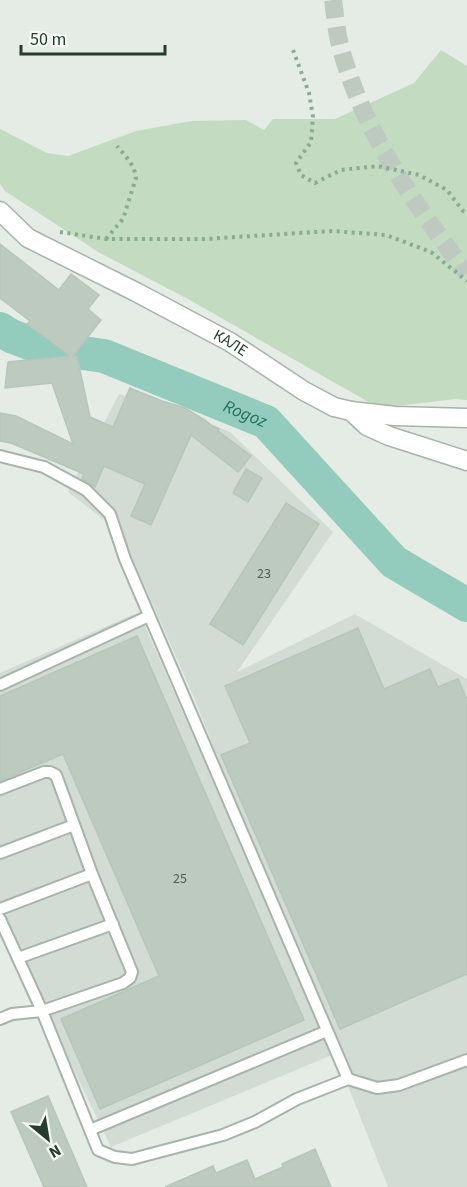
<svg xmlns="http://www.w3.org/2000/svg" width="467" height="1187" font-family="'Source Sans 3',sans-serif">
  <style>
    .built { fill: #d3dcd4 }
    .green { fill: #c3dbc0 }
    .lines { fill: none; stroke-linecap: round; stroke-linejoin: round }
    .river { stroke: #93cbbd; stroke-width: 34 }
    .building { fill: #bdcac0; stroke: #b7c5ba; stroke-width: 1.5 }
    .secondary-tunnel { stroke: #bec9c0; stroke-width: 18; stroke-dasharray: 18 9; stroke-linecap: butt }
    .service-casing { stroke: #a7b4aa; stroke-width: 14 }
    .minor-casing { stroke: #a7b4aa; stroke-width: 21 }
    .path { stroke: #88ac92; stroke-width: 4; stroke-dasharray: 3 4.5; stroke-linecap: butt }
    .service { stroke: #fff; stroke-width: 10 }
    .minor { stroke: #fff; stroke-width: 18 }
    .labels { text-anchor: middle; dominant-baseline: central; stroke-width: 4.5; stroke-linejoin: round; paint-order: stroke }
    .number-label { font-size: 14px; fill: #4c6052 }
    .street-label { font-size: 16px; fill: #263c2d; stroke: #f5f9f5 }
    .water-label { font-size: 18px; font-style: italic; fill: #267260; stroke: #f5f9f5 }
  </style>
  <rect width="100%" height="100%" fill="#e4ece5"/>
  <path class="built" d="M119,394L179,409L230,432L333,532L237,672L355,614L467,679V1187H388L193,695L121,533L68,492Z
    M139,612L332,1055L111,1147L0,917V673Z"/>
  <path class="green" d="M441,50L467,66V400L456,399L379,408L188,299L100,253L5,191L0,184V129L47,153L68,156L136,131L191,121L246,120L264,130L273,119H335L414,83Z"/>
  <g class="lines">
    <path class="river" id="s1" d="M0,329L11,336L40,347L104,356L266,422L394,562L467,605"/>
  </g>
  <path class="building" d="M0,244L59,290L71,274L99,295L88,309L101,320L73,356H77L90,417L113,427L130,388L162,401L185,408L205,420L212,426L219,429L218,431L251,456L238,472L191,435L151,525L131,516L145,484L104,466L95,487L82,479L84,474L11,443L0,441V413L16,416L73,444L52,383L5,388L8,362L70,356L27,324L30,321L0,298Z
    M246,469L262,478L248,502L233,493Z
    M286,503L319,524L243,645L210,624Z
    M358,628L384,689L430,669L438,687L458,679L467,700V974L340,1029L221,755L250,743L225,686Z
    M137,636L304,1020L100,1109L61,1019L159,976L63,754L0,781V696Z
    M48,1096L87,1187H44L11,1112Z
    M315,1149L331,1187H165L213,1166L216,1173L247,1160L255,1179L283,1167L282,1164Z"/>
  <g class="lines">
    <path class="secondary-tunnel" d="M333,0C335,13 336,28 339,41C360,127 414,204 467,273"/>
    <defs>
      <path id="service" d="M0,456L44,467L86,490L110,514L125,559L348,1079
        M0,685L149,616
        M0,789L44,772H50L56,775L92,874L132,972L130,978L123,983L42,1011L12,1014L0,1019
        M0,853L74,825
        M0,909L92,874
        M0,919L42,1011L98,1150L115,1157L132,1159L223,1135L255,1122L297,1099L348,1079L377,1088L399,1085L467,1060
        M18,958L113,924
        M90,1130L327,1031"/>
      <g id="minor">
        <path id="s2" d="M0,211L28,238L136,292L230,342L304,391L334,407L351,411L367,426L389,436L467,461"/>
        <path d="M351,411L395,416L467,418"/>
      </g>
    </defs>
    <use href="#service" class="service-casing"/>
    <use href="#minor" class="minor-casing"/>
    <path class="path" d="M293,50L309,93L313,117L311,142L296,163L301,175L315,183L341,170L378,166L419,175L447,190L463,211L467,213
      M60,232L106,239H204L332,231L386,235L431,252L467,281
      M106,239L123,219L136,178C135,165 125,156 117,146"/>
    <use href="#service" class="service"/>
    <use href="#minor" class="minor"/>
  </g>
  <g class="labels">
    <g class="number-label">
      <text x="264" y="574">23</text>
      <text x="180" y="879">25</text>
    </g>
    <g class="street-label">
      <text stroke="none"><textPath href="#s2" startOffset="267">КАЛЕ</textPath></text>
    </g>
    <g class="water-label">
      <text stroke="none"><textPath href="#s1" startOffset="261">Rogoz</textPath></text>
    </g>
  </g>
  <g transform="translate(48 1139) rotate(150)" stroke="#f5f9f5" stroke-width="4.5" paint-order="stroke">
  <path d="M0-4.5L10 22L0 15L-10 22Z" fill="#263c2d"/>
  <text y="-9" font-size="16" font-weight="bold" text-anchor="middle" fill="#263c2d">N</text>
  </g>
  <path d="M21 45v9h144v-9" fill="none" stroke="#263c2d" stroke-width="3"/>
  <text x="30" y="45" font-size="18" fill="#263c2d" stroke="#f5f9f5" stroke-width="4.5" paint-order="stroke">50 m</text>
</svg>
